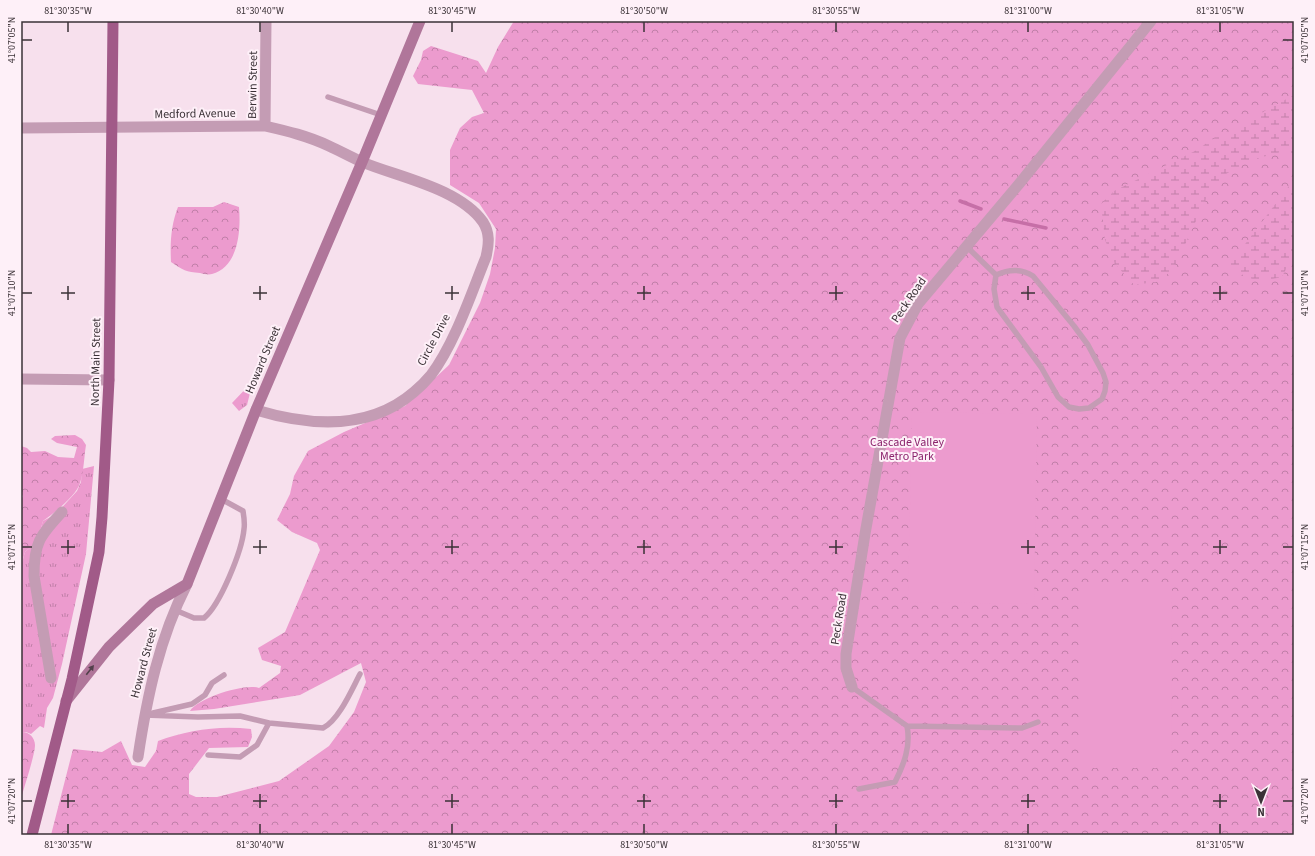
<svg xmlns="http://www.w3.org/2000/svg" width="1315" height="856" font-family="'Source Sans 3',sans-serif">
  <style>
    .grass { fill: url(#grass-tufts) }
    .forest { fill: url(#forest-crowns) }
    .wetland { fill: url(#wetland-marsh) }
    .garden { fill: #ec9bce }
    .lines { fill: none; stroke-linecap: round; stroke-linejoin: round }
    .stream { stroke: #c66fa7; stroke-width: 3.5 }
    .service { stroke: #c49cb4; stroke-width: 5.5 }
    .minor { stroke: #c49cb4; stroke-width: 11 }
    .secondary { stroke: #b0769a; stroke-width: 11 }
    .primary { stroke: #a15a88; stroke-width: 11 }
    .oneway { fill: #52404b }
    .ticks { fill: none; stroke: #3b3237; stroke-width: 1.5 }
    .labels { text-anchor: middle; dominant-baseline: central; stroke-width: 4; stroke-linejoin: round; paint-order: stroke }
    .street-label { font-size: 12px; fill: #3b3237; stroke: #fef0f8 }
    .park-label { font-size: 12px; fill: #8c256e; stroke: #fef0f8 }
    .neatline { fill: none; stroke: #3b3237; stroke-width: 1.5 }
    .ticks-label { font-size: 10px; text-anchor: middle; fill: #3b3237 }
  </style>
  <defs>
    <pattern id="grass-tufts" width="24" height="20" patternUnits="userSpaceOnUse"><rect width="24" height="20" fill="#ec9bce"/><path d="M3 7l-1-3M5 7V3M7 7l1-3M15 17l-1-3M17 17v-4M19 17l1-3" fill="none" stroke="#c07fa8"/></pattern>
    <pattern id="forest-crowns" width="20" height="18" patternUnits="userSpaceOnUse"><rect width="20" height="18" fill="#ec9bce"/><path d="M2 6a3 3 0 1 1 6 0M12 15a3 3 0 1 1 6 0" fill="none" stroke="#c07fa8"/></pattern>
    <pattern id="wetland-marsh" width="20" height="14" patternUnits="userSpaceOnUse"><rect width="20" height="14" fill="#ec9bce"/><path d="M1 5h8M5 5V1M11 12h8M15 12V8" fill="none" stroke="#c07fa8"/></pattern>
  </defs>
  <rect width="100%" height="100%" fill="#f7e0ed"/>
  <path class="grass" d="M253,381L247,405L239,411L232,403Z
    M94,466L86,554L62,664L53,698L47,708L44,728L40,726L31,734L26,732H21V566L25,552L33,545L38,538L43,521L56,514L77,491L81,482L82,469Z"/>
  <path class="forest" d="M514,21H1294V835H51L73,749L102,752L121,741L132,765L145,767L156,751L158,741C187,730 220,725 251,729L252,737L248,747L209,748L189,774V794L196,797H217L279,781L329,746L354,712L366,682L361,663L300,695L214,709L190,711C198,698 245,683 259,688L280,673L281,666L262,660L258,648L285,632L320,550L317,543L292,532L277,520L290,494L294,476L308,451L344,432L405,406L449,365L480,303L490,274L495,248L496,229L479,203L450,185V150L460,128L472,117L484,113L472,90L418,84L413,76L421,60L423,51L431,46L478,61L486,73L498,47Z
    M224,202L239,207C241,229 239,267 212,274C209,275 203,274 200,273C186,272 183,270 171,262C170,243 171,225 178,207H213Z
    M75,435L82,439L86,445C84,457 84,471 80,483C77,495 53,514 43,521L38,538L33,545L25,552L21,566V500L23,496L21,494V446L27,448L31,452L45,451L58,457L74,458L77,447L57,443L51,439L55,436Z
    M21,732C28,731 35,737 35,745C35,755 24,787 21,799Z"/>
  <path class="wetland" d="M1294,95V163L1285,151L1251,160L1226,174L1206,199L1177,262L1162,281L1134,285L1115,264L1105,240L1101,204L1114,191L1197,150L1211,140Z
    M1294,175V253L1282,277L1259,282L1227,268L1292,182Z"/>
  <path class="garden" d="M912,412L1037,414L1034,604L908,602Z
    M1081,584H1172L1171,768H1081Z"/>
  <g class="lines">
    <path class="stream" d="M960,201L981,209
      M1004,219L1046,228"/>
    <path class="service" d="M328,97L381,115
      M966,246L996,275L994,289L997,307L1041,367L1058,397L1069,407L1079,409L1089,408L1102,399L1105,391L1106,382L1103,373L1088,345L1074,326L1033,276C1021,268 1009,269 996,275
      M175,610L194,618H204C220,605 242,551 244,529C245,523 244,517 243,511L221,499
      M852,687L907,726L1022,728L1038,722
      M153,713L192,704L205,695L212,683L224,675
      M145,715L198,717L240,716L269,723L323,728C339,720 352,689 360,674
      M208,755L240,757L257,745L269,723
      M859,789L895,782C904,764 911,746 907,726"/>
    <path class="minor" d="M265,126L266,21
      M21,128L265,126C287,131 308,136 329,146C340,151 351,157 362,162C398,177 459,188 483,222C490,233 489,244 486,257C471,294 455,343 431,375C426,381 420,387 414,392C369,431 309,426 256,410
      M21,379L109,380
      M51,678L34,576C34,542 40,536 62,512
      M852,687L846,668V654L865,534L900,338L918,304L1019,184L1151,21
      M138,757C147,697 159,639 187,584"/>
    <path class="secondary" d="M66,701L109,647L153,604L187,584L256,410L362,162L420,21"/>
    <path class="primary" d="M32,835L72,679L99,552L102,517L109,380L113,21"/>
  </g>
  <defs><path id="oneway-solid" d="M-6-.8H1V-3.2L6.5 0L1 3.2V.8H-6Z"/></defs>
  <use class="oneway" href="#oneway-solid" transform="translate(90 670) rotate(-52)"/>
  <path class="ticks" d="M68,22V32M260,22V32M452,22V32M644,22V32M836,22V32M1028,22V32M1220,22V32M22,40H32M1283,40H1293M68,286V300M260,286V300M452,286V300M644,286V300M836,286V300M1028,286V300M1220,286V300M22,293H32M61,293H75M253,293H267M445,293H459M637,293H651M829,293H843M1021,293H1035M1213,293H1227M1283,293H1293M68,540V554M260,540V554M452,540V554M644,540V554M836,540V554M1028,540V554M1220,540V554M22,547H32M61,547H75M253,547H267M445,547H459M637,547H651M829,547H843M1021,547H1035M1213,547H1227M1283,547H1293M68,794V808M260,794V808M452,794V808M644,794V808M836,794V808M1028,794V808M1220,794V808M22,801H32M61,801H75M253,801H267M445,801H459M637,801H651M829,801H843M1021,801H1035M1213,801H1227M1283,801H1293M68,824V834M260,824V834M452,824V834M644,824V834M836,824V834M1028,824V834M1220,824V834"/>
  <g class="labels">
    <g class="street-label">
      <text transform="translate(253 85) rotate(-89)">Berwin Street</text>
      <text transform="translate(195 114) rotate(-1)">Medford Avenue</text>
      <text transform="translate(909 300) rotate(-56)">Peck Road</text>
      <text transform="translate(434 340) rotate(-62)">Circle Drive</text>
      <text transform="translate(263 360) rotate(-67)">Howard Street</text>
      <text transform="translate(96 362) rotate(-89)">North Main Street</text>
      <text transform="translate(839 619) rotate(-81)">Peck Road</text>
      <text transform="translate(144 663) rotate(-75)">Howard Street</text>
    </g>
    <g class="park-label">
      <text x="907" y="442">Cascade Valley<tspan x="907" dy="14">Metro Park</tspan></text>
    </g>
  </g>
  <rect width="1315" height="856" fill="none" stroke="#fef0f8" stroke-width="44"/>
  <g transform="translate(1261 802) rotate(180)" stroke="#fef0f8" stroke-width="3" paint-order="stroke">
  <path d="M0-3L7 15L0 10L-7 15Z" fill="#3b3237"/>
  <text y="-6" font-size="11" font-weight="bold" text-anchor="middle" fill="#3b3237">N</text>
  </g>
  <rect x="22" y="22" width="1271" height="812" class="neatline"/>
  <g class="ticks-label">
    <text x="68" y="14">81°30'35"W</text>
    <text x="260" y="14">81°30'40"W</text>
    <text x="452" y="14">81°30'45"W</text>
    <text x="644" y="14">81°30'50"W</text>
    <text x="836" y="14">81°30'55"W</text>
    <text x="1028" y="14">81°31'00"W</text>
    <text x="1220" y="14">81°31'05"W</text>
    <text transform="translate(1304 40) rotate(-90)" y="4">41°07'05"N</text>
    <text transform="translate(11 40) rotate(-90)" y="4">41°07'05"N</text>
    <text transform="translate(1304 293) rotate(-90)" y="4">41°07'10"N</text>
    <text transform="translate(11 293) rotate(-90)" y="4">41°07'10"N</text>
    <text transform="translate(1304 547) rotate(-90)" y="4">41°07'15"N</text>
    <text transform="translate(11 547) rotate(-90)" y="4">41°07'15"N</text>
    <text transform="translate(1304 801) rotate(-90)" y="4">41°07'20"N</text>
    <text transform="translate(11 801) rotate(-90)" y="4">41°07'20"N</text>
    <text x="68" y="848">81°30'35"W</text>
    <text x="260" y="848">81°30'40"W</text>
    <text x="452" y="848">81°30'45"W</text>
    <text x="644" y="848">81°30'50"W</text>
    <text x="836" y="848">81°30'55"W</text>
    <text x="1028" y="848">81°31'00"W</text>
    <text x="1220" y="848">81°31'05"W</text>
  </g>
</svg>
